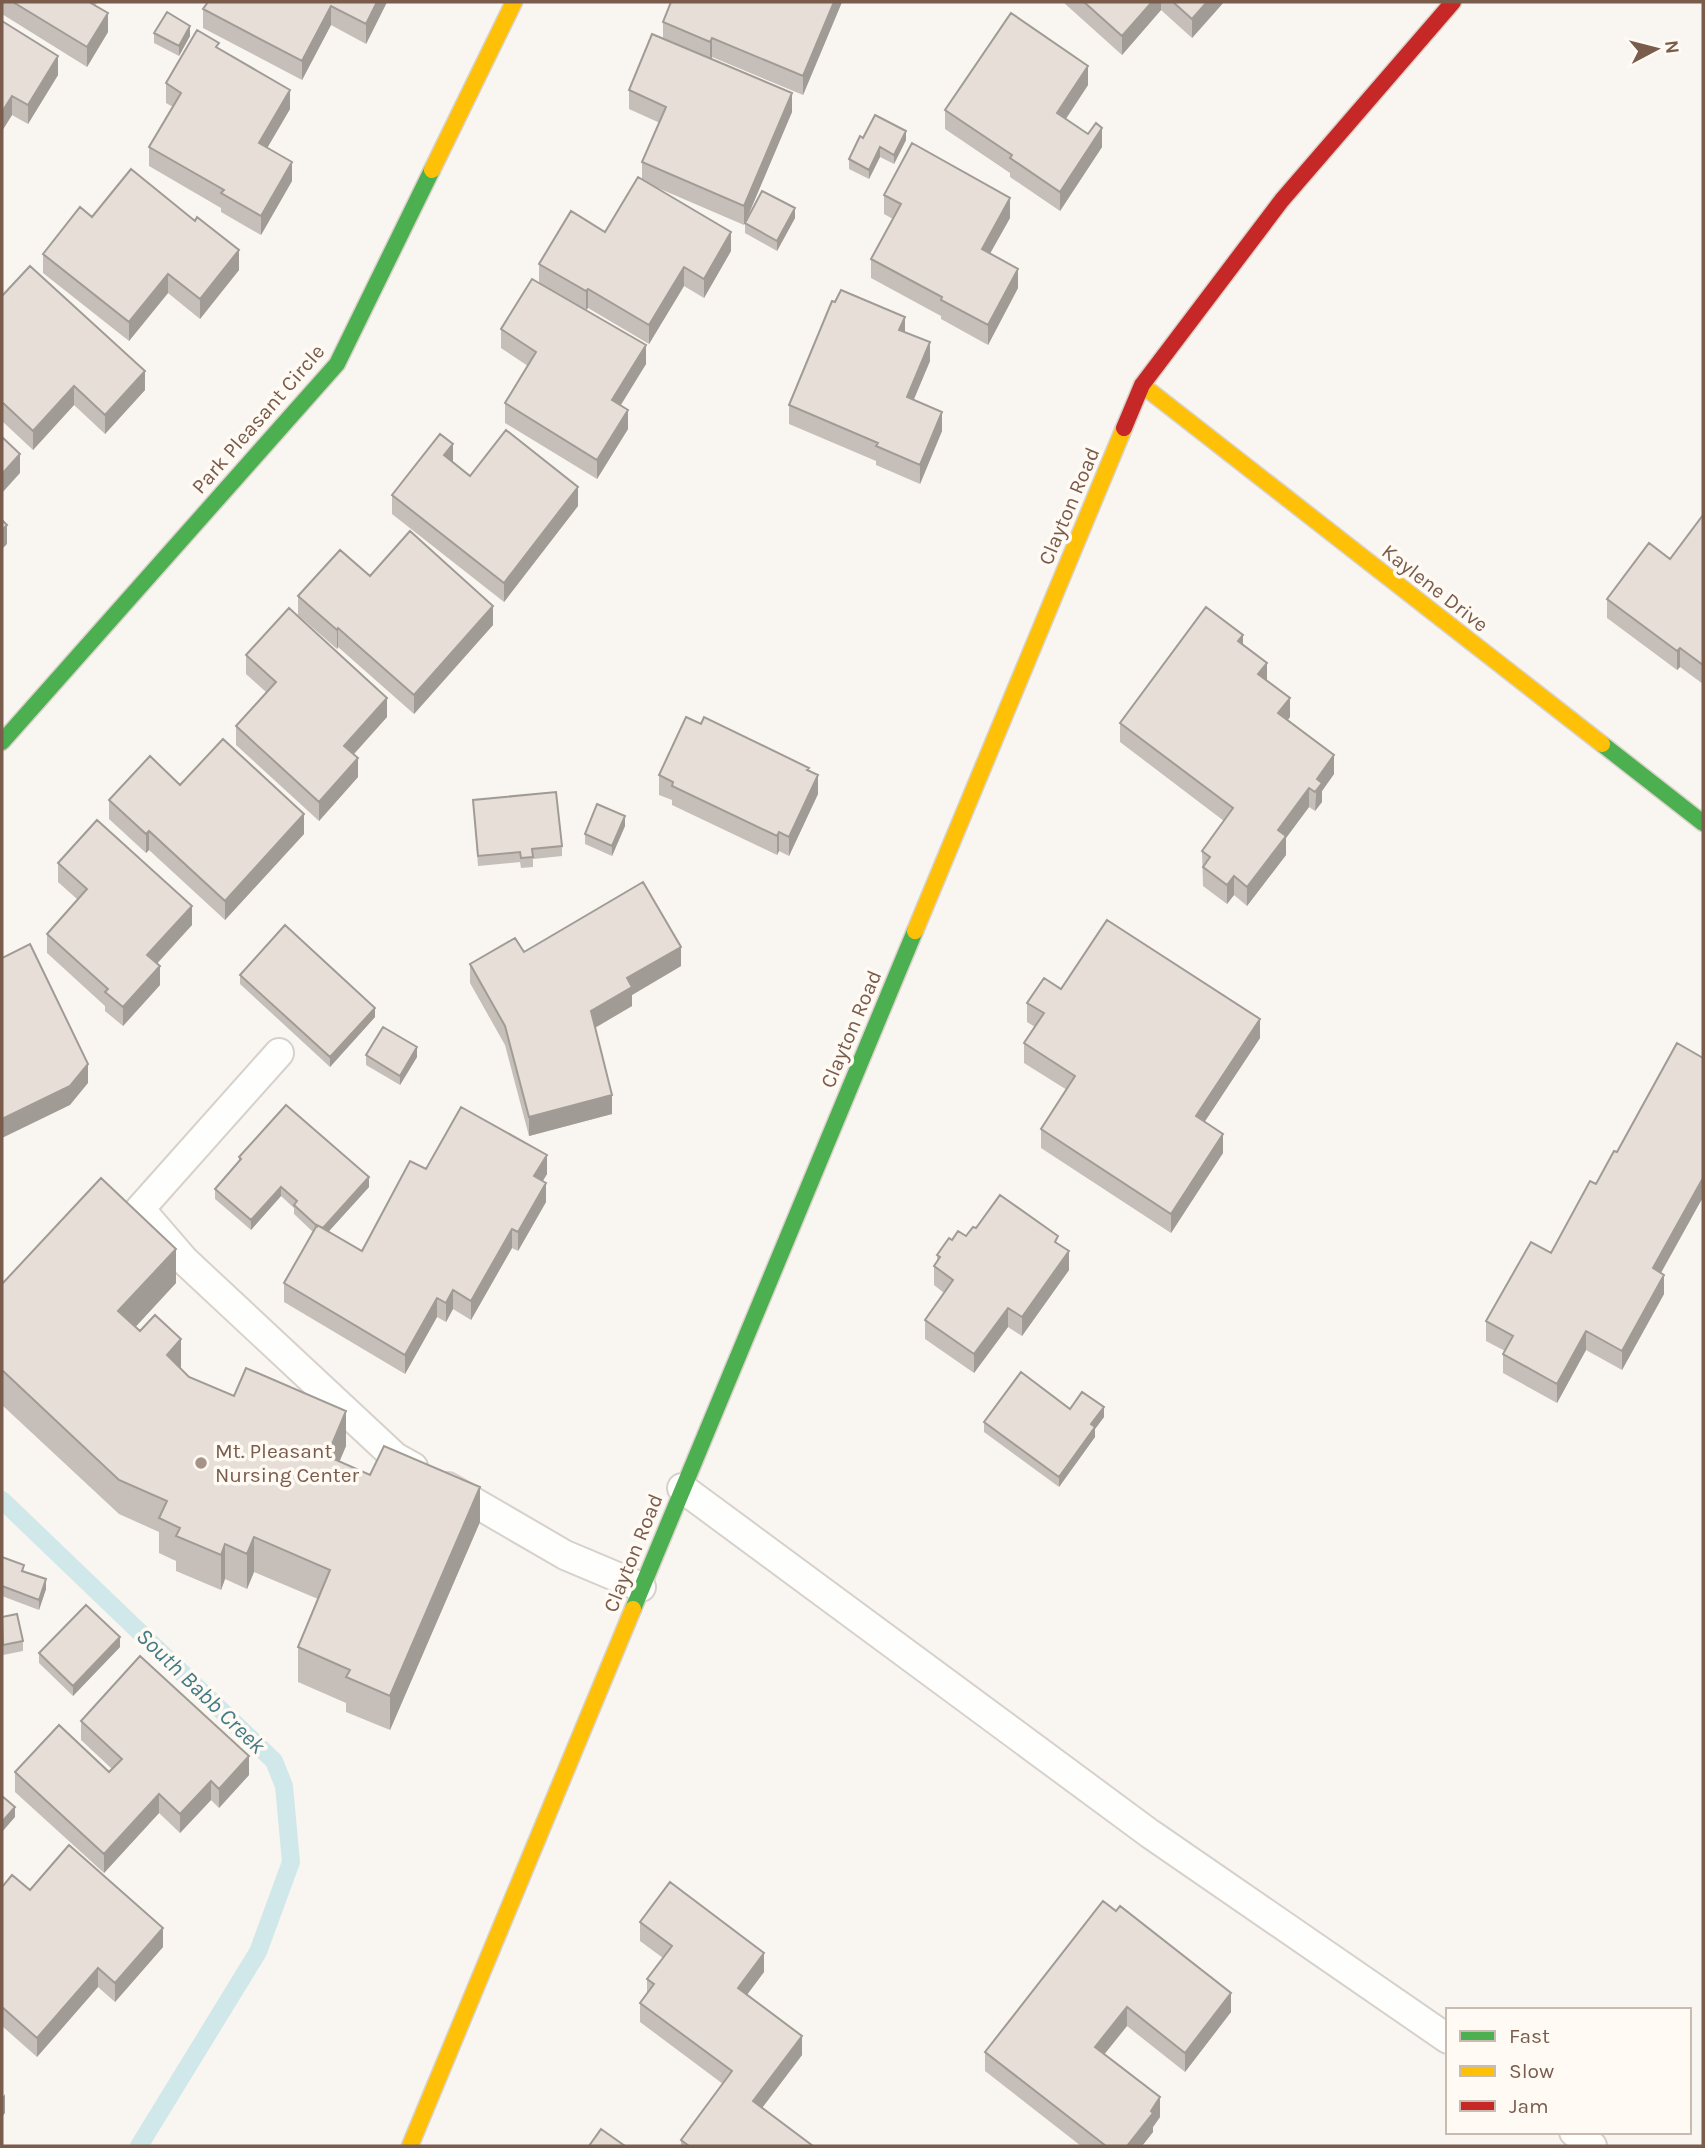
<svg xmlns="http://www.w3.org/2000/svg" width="1705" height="2148" font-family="Karla,sans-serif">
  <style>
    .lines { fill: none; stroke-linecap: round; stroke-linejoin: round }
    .stream { stroke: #d0e8ea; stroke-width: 18 }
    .lane-casing { stroke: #d7d1cb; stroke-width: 32 }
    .fast-casing { stroke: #d9d2cb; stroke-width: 19 }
    .slow-casing { stroke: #d9d2cb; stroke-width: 19 }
    .jam-casing { stroke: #d9d2cb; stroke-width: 19 }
    .lane { stroke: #fefefd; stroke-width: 28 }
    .fast { stroke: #4caf50; stroke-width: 16 }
    .slow { stroke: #ffc107; stroke-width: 16 }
    .jam { stroke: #c62828; stroke-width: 16 }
    .wall { fill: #c6bfb9 }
    .shaded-wall { fill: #a19b96 }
    .building { fill: #e6ded7; stroke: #a19b96; stroke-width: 2 }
    .poi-dot { fill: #a69286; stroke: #fffaf3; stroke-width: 2.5 }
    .labels { text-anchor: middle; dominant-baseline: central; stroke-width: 7; stroke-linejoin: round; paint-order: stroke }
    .street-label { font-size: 21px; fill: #7a5c4d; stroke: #fffaf3 }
    .poi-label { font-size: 21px; fill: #7a5c4d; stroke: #fffaf3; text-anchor: start }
    .water-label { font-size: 23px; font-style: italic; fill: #437c86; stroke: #fffaf3 }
  </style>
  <rect width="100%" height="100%" fill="#f9f5f0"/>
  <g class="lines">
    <path class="stream" d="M2,1500L274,1761L284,1786L291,1862L258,1952L139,2146"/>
    <defs>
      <path id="lane" d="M279,1053L140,1209L184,1260L395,1457L413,1467
        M448,1487L565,1555L641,1587
        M682,1488L1149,1833L1448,2039
        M1574,2132L1592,2146"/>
      <path id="fast" d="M2,742L337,364L432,170
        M1602,744L1703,823
        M633,1609L915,931"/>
      <path id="slow" d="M432,170L514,2
        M1142,385L1602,744
        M915,931L1124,428
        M410,2146L633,1609"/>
      <path id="jam" d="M1124,428L1142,385L1282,200L1453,2"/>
    </defs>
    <use href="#lane" class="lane-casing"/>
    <use href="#fast" class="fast-casing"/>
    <use href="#slow" class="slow-casing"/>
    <use href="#jam" class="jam-casing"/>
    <use href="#lane" class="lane"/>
    <use href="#fast" class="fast"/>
    <use href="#slow" class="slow"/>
    <use href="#jam" class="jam"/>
  </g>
  <path class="wall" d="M2,2H98L95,5L108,32L87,67L2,14Z
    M208,2H387L366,44L331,25L302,80L203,28V9Z
    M842,2L803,95L712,57L711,59L792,112L744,225L651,185L731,251L704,298L684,286L649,344L588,308L586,310L539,283V264L605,232L642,180V162L660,123L629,109V90L663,39V22Z
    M1063,2H1224L1192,38L1161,10L1122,55Z
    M2,21L58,75L28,124L12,115L2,131Z
    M154,33L190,36L179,56L154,43Z
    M219,49L290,109L267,148L292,181L261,235L221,212V208L149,166V147L173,107L166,103V83Z
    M1088,85L1066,119L1102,147L1060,211L1010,177V173L945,129V110Z
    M863,138L906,140L894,164L880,157L869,179L849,169V159Z
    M884,195L1010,218L990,253L1018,288L988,345L941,319V316L871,278V259L893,219L884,214Z
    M92,217L239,270L200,319L168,293L129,341L43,273V254Z
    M795,218L777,251L745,233V223Z
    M2,296L145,390L105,434L74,405L33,450L2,421Z
    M501,329L646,364L621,405L628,429L597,479L505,423V403L528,366L501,348Z
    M905,332L930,361L913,400L942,431L920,484L876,465V461L789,424V405Z
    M453,462L470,476L578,506L504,602L392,514V495Z
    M1703,515V684L1680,667L1677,670L1607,618V599L1670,559Z
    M370,576L493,625L414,714L338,647L337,649L298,615V596Z
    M1243,645L1290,717L1288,720L1334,774L1322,791V802L1315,811L1309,807L1286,838V855L1247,906L1234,895L1227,904L1203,886L1202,851L1224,821L1120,742V723Z
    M246,655L387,717L354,754L358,777L319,821L236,745V726L266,692L246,674Z
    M809,771L818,794L789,856L779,851L777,855L672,805V800L659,795V775Z
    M180,785L304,834L225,920L149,850L146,853L109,819V800Z
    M473,800L562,846V856L533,859V867L521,868L520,862L478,866Z
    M625,826L612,856L585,844V834Z
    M58,863L192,925L157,964L160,985L123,1026L105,1011V1006L47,953V934L78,900L58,882Z
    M524,952L681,966L632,995V1006L595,1028L612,1114L529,1136L505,1045L470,983V964Z
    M240,975L375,1017L330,1067L240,984Z
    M1061,989L1260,1038L1204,1122L1223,1153L1171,1233L1041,1148V1129L1067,1090L1024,1063V1043L1035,1027L1027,1022V1003Z
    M366,1055L417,1057L400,1085L366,1065Z
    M1703,1058V1197L1661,1273L1664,1294L1622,1370L1586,1350L1557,1403L1503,1373V1354L1505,1351L1486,1341V1321L1551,1253L1617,1152Z
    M239,1157L369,1187L329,1231L362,1251L426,1169L547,1174L543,1181L546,1202L518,1251L512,1248L471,1320L453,1309L446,1322L437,1317L405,1374L284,1302V1283L313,1232L294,1214V1208L281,1196L251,1230L215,1199V1189L239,1162Z
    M976,1228L1058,1244L1069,1270L1022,1336L1008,1327L974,1373L925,1339V1320L944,1293L934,1285V1266L937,1261V1255L952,1240L966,1236Z
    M176,1283L135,1327L189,1377L346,1446L339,1462L480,1522L390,1730L346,1712V1703L298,1682V1647L318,1599L254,1572L247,1589L225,1579L221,1590L176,1571V1561L159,1553V1532L119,1514L2,1405V1284Z
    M1070,1409L1104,1417L1095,1429V1437L1059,1487L984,1432V1422Z
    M2,1557L24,1571L46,1589L39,1610L2,1596Z
    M2,1617L23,1641V1651L3,1655Z
    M120,1647L73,1696L39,1663V1653Z
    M81,1721L249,1775L219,1808L211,1800L180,1833L159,1813L104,1873L15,1792V1772H109L112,1769L81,1740Z
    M2,1887L30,1890L163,1947L115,2002L98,1987L37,2057L2,2026Z
    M1103,1901L1231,2012L1185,2072L1127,2026L1104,2054L1160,2117L1153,2127V2132L1142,2146H1081L985,2071V2052Z
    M640,1922L764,1972L747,1994L802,2055L762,2108L813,2146H681V2140L723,2084L640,2022V2003L647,1994V1979L663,1958L640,1941Z"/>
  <path class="shaded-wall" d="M377,2H387L366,44V24Z
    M834,2H842L803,95V76Z
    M1152,2H1161V10L1122,55V36Z
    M1207,2H1224L1192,38V19Z
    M331,6V25L302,80V61Z
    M108,13V32L87,67V47Z
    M190,26V36L179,56V46Z
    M712,38V57L710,61V42Z
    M58,56V75L28,124V105Z
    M1088,66V85L1057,132V113Z
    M290,90V109L259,162V143Z
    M792,93V112L744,225V206Z
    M12,96V115L2,131V112Z
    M1102,128V147L1060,211V192Z
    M906,131V140L894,164V155Z
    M880,147V157L869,179V170Z
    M292,162V181L261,235V216Z
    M1010,198V218L982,268V249Z
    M795,208V218L777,251V241Z
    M731,232V251L704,298V279Z
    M239,250V270L200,319V299Z
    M684,267V286L649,344V325Z
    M1018,269V288L988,345V325Z
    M168,274V293L129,341V322Z
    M588,289V308L586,310V291Z
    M905,317V336L899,330Z
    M930,342V361L907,416V397Z
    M646,345V364L612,419V400Z
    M145,371V390L105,434V415Z
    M74,386V405L33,450V431Z
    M628,410V429L597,479V460Z
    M942,412V431L920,484V465Z
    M453,444V463L444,455Z
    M20,454V473L2,493V474Z
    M578,487V506L504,602V583Z
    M7,525V544L2,549V530Z
    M493,606V625L414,714V695Z
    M338,628V647L337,649V630Z
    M1243,635V654L1238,641Z
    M1680,648V667L1677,670V651Z
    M1267,663V682L1258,674Z
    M387,698V717L344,765V746Z
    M1290,698V717L1278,732V713Z
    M1334,755V774L1322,791V802L1315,811L1317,779Z
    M358,758V777L319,821V802Z
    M818,775V794L789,856V837Z
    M1309,788V807L1286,838V855L1247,906V887L1278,830Z
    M304,814V834L225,920V901Z
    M625,816V826L612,856V846Z
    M149,831V850L146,853V834Z
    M779,832V851L777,855V836Z
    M1234,876V895L1227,904V885Z
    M192,906V925L147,974V955Z
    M681,947V966L632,995V1006L591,1030V1011L627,978Z
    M160,966V985L123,1026V1007Z
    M375,1008V1017L330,1067V1057Z
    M1260,1019V1038L1196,1135V1116Z
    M417,1047V1057L400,1085V1076Z
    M88,1064V1083L70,1105L2,1138V1119Z
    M612,1095V1114L529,1136V1117Z
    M1223,1134V1153L1171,1233V1214Z
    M547,1155V1174L534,1195V1176Z
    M369,1177V1187L321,1240V1230Z
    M1703,1178V1197L1653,1287V1268Z
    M546,1183V1202L518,1251V1232Z
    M281,1187V1196L251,1230V1220Z
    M512,1229V1248L471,1320V1301Z
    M176,1249V1283L118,1346V1311Z
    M1069,1251V1270L1022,1336V1317Z
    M1664,1275V1294L1622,1370V1351Z
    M453,1290V1309L446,1322V1303Z
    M437,1298V1317L405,1374V1355Z
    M1008,1308V1327L974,1373V1354Z
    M1586,1331V1350L1557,1403V1384Z
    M181,1339V1374L167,1355Z
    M1104,1407V1417L1095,1429V1437L1059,1487V1477L1091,1424Z
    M346,1411V1446L327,1491V1456Z
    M480,1487V1522L390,1730V1696Z
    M254,1537V1572L247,1589V1554Z
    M225,1544V1579L221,1590V1555Z
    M46,1579V1589L39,1610V1600Z
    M120,1637V1647L73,1696V1686Z
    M249,1756V1775L219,1808V1789Z
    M211,1781V1800L180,1833V1814Z
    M159,1794V1813L104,1873V1854Z
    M15,1807V1817L2,1832V1822Z
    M163,1928V1947L115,2002V1983Z
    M764,1953V1972L738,2007V1988Z
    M98,1968V1987L37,2057V2038Z
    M1231,1993V2012L1185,2072V2053Z
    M1127,2007V2026L1095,2066V2047Z
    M802,2036V2055L753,2120V2101Z
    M5,2094V2113L2,2117V2098Z
    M1160,2097V2117L1153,2127V2132L1142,2146H1127Z"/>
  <path class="building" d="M13,2H89L108,13L87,47Z
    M208,2H377L366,24L331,6L302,61L203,9Z
    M671,2H834L803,76L712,38L710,42L663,22Z
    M1084,2H1152L1122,36Z
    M1173,2H1207L1192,19Z
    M167,12L190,26L179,46L154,33Z
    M1011,13L1088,66L1057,113L1088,134L1096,123L1102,128L1060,192L1010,158L1012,155L945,110Z
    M2,21L58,56L28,105L12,96L2,112Z
    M197,30L219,43L216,47L290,90L259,143L292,162L261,216L221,193L224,190L149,147L181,93L166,83Z
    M652,34L792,93L744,206L642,162L666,107L629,90Z
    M875,115L906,131L894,155L880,147L869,170L849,159L860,136L863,138Z
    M912,143L1010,198L982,249L1018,269L988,325L941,300L942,297L871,259L901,204L884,195Z
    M131,169L195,221L197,217L239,250L200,299L168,274L129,322L43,254L80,207L92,217Z
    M638,177L731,232L704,279L684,267L649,325L588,289L586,291L539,264L571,211L605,232Z
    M762,191L795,208L777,241L745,223Z
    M30,266L145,371L105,415L74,386L33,431L2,402V296Z
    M532,279L646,345L612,400L628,410L597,460L505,403L536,352L501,329Z
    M841,290L905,317L899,330L930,342L907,397L942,412L920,465L876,446L878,443L789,405L832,301L835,302Z
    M506,430L578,487L504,583L392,495L440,434L453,444L444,455L470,476Z
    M2,437L20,454L2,474Z
    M1703,515V665L1680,648L1677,651L1607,599L1649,543L1670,559Z
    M2,520L7,525L2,530Z
    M410,531L493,606L414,695L338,628L337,630L298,596L340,550L370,576Z
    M1206,607L1243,635L1238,641L1267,663L1258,674L1290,698L1278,713L1334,755L1317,779L1322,783L1315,792L1309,788L1278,830L1286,836L1247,887L1234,876L1227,885L1203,867L1210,857L1202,851L1233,808L1120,723Z
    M289,608L387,698L344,746L358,758L319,802L236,726L276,682L246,655Z
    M686,717L701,724L704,717L809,768L807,770L818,775L789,837L779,832L777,836L672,786L673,782L659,775Z
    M223,739L304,814L225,901L149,831L146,834L109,800L150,756L180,785Z
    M556,792L562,846L532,849L533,857L521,858L520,852L478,856L473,800Z
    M597,804L625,816L612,846L585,834Z
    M97,820L192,906L147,955L160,966L123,1007L105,992L108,989L47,934L87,889L58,863Z
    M643,882L681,947L627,978L632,987L591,1011L612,1095L529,1117L505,1026L470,964L515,938L524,952Z
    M1107,920L1260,1019L1196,1116L1223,1134L1171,1214L1041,1129L1075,1076L1024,1043L1044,1013L1027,1003L1044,978L1061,989Z
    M285,925L375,1008L330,1057L240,975Z
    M30,944L88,1064L70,1086L2,1119V958Z
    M383,1027L417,1047L400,1076L366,1055Z
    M1677,1043L1703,1058V1178L1653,1268L1664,1275L1622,1351L1586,1331L1557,1384L1503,1354L1513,1336L1486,1321L1531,1242L1551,1253L1590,1181L1596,1184L1614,1151L1617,1152Z
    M286,1105L369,1177L323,1228L317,1225V1226L294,1205L297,1201L281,1187L251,1220L215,1189L241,1159L239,1157Z
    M461,1107L547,1155L534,1176L546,1183L518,1232L512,1229L471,1301L453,1290L446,1303L437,1298L405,1355L284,1283L317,1225L362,1251L410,1161L426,1169Z
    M101,1178L176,1249L118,1311L140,1331L155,1315L181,1339L167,1355L189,1377L234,1396L246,1368L346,1411L327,1456L370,1475L384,1446L480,1487L390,1696L346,1677L350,1670L298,1647L330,1570L254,1537L247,1554L225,1544L221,1555L176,1536L180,1528L159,1518L167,1501L119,1480L2,1370V1284Z
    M1000,1195L1058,1236L1055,1242L1069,1251L1022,1317L1008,1308L974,1354L925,1320L953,1280L934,1266L940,1257L937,1255L949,1238L952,1240L958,1231L966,1236L973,1227L976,1228Z
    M1021,1372L1070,1409L1082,1392L1104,1407L1091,1424L1095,1427L1059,1477L984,1422Z
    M2,1557L24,1565L22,1571L46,1579L39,1600L2,1586Z
    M86,1605L120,1637L73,1686L39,1653Z
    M17,1614L23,1641L3,1645L2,1617Z
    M140,1656L249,1756L219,1789L211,1781L180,1814L159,1794L104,1854L15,1772L59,1725L109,1772L122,1759L81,1721Z
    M2,1796L15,1807L2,1822Z
    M69,1845L163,1928L115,1983L98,1968L37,2038L2,2007V1887L12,1875L30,1890Z
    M670,1882L764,1953L738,1988L802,2036L753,2101L813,2146H689L681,2140L732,2071L640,2003L654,1984L647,1979L672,1946L640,1922Z
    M1103,1901L1116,1911L1120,1906L1231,1993L1185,2053L1127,2007L1095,2047L1160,2097L1151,2111L1153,2113L1127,2146H1106L985,2052Z
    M601,2129L625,2146H589Z"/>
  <circle class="poi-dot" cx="201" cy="1463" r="7"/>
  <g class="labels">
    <g class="street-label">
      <text transform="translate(258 419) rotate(-49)">Park Pleasant Circle</text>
      <text transform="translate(1069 506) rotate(-67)">Clayton Road</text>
      <text transform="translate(1435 588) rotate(38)">Kaylene Drive</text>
      <text transform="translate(851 1029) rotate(-67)">Clayton Road</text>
      <text transform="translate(633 1553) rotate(-68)">Clayton Road</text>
    </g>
    <g class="poi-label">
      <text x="215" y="1451">Mt. Pleasant<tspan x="215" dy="24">Nursing Center</tspan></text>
    </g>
    <g class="water-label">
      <text transform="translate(201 1691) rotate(44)">South Babb Creek</text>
    </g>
  </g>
  <rect width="1705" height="2148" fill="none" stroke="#7a5c4d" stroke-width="7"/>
  <rect x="1446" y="2008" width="245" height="126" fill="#fffaf3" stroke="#cabbb1" stroke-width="2"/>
  <rect x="1460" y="2031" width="35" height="10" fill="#4caf50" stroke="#cabbb1" stroke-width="2"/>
  <text x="1509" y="2043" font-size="21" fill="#7a5c4d">Fast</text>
  <rect x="1460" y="2066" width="35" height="10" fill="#ffc107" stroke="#cabbb1" stroke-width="2"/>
  <text x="1509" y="2078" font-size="21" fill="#7a5c4d">Slow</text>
  <rect x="1460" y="2101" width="35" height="10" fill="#c62828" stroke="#cabbb1" stroke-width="2"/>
  <text x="1509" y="2113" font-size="21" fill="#7a5c4d">Jam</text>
  <g transform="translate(1656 49) rotate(83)" stroke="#fffaf3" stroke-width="5" paint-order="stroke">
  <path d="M0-5L12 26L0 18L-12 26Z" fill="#7a5c4d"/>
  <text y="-10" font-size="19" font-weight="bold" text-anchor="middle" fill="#7a5c4d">N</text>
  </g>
</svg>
